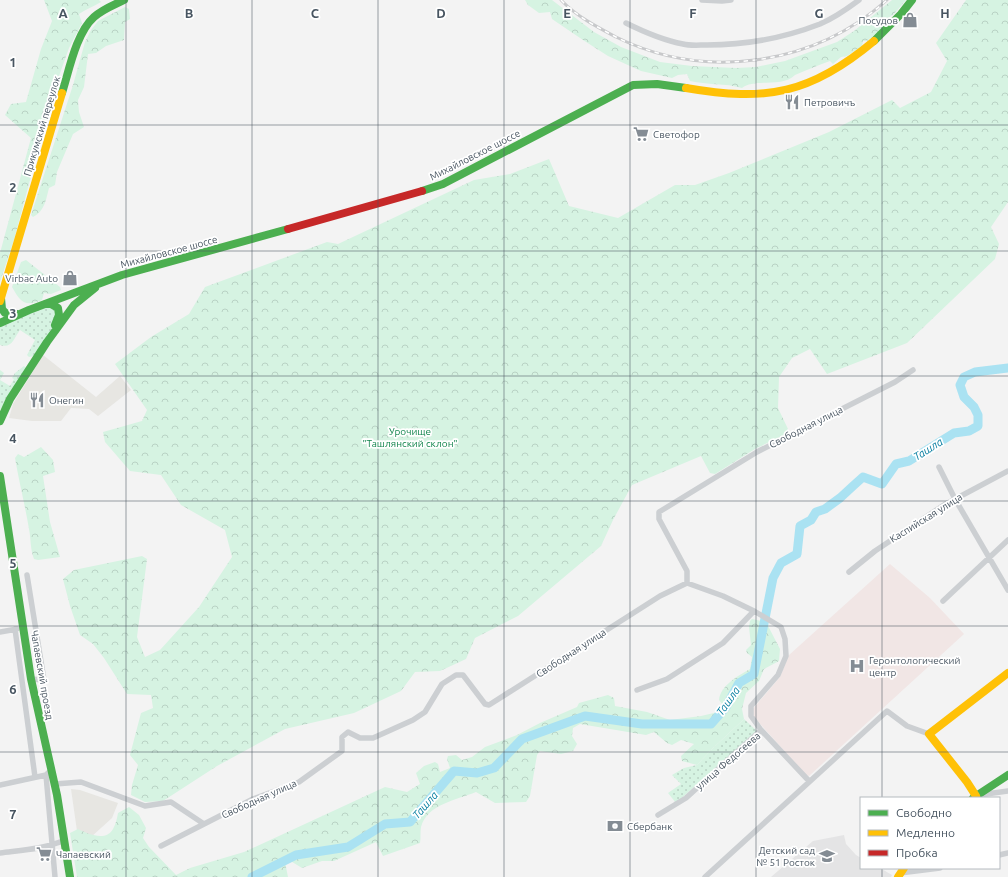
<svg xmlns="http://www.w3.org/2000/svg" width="1008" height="877" font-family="Ubuntu,sans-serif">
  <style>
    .commercial { fill: #e7e6e2 }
    .education { fill: #e4e4e5 }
    .medical { fill: #f1e6e5 }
    .grass { fill: url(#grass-dots) }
    .forest { fill: url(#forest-crowns) }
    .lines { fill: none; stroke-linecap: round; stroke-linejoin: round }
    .river { stroke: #aae2f2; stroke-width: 9 }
    .street { stroke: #cccfd2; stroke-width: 5.5 }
    .fast { stroke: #4caf50; stroke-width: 8 }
    .slow { stroke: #ffc107; stroke-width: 8 }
    .jam { stroke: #c62828; stroke-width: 8 }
    .rail-casing { stroke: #c8c9cb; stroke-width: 3 }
    .rail { stroke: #fff; stroke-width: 1.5; stroke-dasharray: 4.5; stroke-linecap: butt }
    .grid { fill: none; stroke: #485561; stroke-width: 1; stroke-opacity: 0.55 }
    .labels { text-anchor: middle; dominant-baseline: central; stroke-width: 3.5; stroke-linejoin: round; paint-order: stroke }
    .poi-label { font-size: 10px; fill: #485561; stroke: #fff; text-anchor: start }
    .street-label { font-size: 10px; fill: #485561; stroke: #fff }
    .park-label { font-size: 10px; fill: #11844c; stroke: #fff }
    .water-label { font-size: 11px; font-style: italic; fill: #057da0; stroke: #fff }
    .grid-label { font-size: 13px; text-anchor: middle; font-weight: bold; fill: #485561; stroke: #fff; stroke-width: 3.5; stroke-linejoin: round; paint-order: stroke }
  </style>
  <defs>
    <pattern id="grass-dots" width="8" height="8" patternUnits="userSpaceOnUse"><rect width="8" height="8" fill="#d6f3e2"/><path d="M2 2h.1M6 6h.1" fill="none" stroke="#b9d2c4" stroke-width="1.8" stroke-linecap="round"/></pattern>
    <pattern id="forest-crowns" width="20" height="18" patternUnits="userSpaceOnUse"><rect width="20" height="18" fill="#d6f3e2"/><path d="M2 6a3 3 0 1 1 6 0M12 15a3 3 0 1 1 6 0" fill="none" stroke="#b9d2c4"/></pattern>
  </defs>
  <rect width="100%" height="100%" fill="#f3f3f3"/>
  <path class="commercial" d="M43,355L96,397L120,376L131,390L98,416L89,409L71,408L61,421H32L9,418L13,404Z
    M71,789L80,790L118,803L112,818L91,837L77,831Z"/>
  <path class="education" d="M844,835L846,844L856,855L861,858V868H880L892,875L891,877H771L813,841Z"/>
  <path class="medical" d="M890,564L930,598L964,634L809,776L806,775L753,716L752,710L780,677L789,655Z"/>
  <path class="grass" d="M48,307C51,309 55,309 56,313C59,323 39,347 34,356L29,357L27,355L35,340L20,330C14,338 12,349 0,345V328L1,326L30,312Z
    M24,366L26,368L0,410V370L4,373L0,380L10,386L14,379L12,378L15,373Z
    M744,719L757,731L676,803L668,793L681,784L672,775L684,768L697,765L712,749Z"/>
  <path class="forest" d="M44,0H99L101,2C93,7 86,9 79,14L82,23L69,48L54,90L14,240L0,282V253L31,138L5,115L11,104L26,102L41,49L52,21Z
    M525,0H552L594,32L621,47L660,62L692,66L736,68L756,67L785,61L837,42L854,31L892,0H906L894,14L887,19L884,26L867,41H863L862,46L847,56L841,57L833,64L830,61C818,65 807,70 795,75C783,88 754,78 742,88C725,83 707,85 690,81L687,74L678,75L672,78L641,71L608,56L583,40L552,19L550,12L539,13L528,5Z
    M966,0H1008V202L991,227L999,244L995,259L907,343L827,374L810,349L792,358L779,377L778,408L788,429L786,434L755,449L715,474L710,473L701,456L632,485L613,520L601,546L518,616L475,638L466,659L440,671L415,672L401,691L354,713L285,729L217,766L163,801L145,802L131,795L132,785L138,765L130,755L141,713L153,708L151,695L127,694L104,658L93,644L80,635L70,606L63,579L74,570L142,556L147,559L137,637L145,657L160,650L199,607L232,557L225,530L181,505L161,475L130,471L105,442L103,432L142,421L147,410L115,364L151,337L189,314L205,287L327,242L338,244L474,180L510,174L549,159L569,206L618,218L675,185H695L729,173L829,132L892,100L900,108L931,92L947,61L936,43Z
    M125,7L129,9L130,19L125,22L124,40L106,46L96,53L88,54L84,87L78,100L79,112L84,127L73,134L57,172L55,185L49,188C46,199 45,211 33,217L31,215L73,85L85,42L91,30L98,21Z
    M26,260L60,287L61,290L51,294L44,293L42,300C25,307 21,303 12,287L21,262Z
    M41,447L53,460L55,472L43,476L50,522L60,557L38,560L34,559C30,549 31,539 29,529C25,505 19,482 15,458L18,454L24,457Z
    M752,619L766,622L780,649L779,661L764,669L759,681L746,693L742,709L744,719L712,749L697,765L682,761L681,756L694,744L681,740L672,745L667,743L654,732L646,735L580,724L573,728L572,736L577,744L573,751L561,754L540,751L537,755L530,796L526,802L495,803L476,792C457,800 427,804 421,827C420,832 421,838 420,843L383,856L376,842L334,861H322L302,868L284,857L288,877H77L70,833L78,829C88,834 106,842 113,829C116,824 117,818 118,813L129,807L139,815L146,828L143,838L149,847L176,875L190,868L244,852L385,787L407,792L420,784L416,773L424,766L435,762L438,764L440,772L450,768L447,759L448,756L456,755L462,760L472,757L485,747L517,735L540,723L577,707L579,703L608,695L614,698L615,706L647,712L670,720L701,716L718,712L723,705L719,700C720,686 739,675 750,669L752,657L747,653L746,650L751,645L749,627L750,621Z"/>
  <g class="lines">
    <path class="river" d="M252,877L296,855L348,847L385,824L410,822L454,771L477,773L494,768L522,739L585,716L642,724H711L726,707L739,683L754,674L773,578L781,563L797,554L800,526L811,520L816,512L825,509L840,498L853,486L863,477L882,484L896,464L909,461L954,433L969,431L978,426V415L974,407L964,397L960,385L964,377L975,372L1008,368"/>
    <path class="street" d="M702,0L722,1L731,0
      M626,23C644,32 662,40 683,44C690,46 699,45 707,45C746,45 784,38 820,24C834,18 847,9 859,0
      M939,467L955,499L1008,590
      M849,572L875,551L944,505L1008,471
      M27,575L44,680L31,679
      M687,583L723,596L754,611L781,627L785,639L786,656L778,675L751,706V716L761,730L809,781
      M943,601L1008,540
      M15,629L35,777
      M0,632L17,629
      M637,690L667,679L723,643L754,611
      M46,775L55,877
      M55,784L81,782L145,806L171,802L204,824
      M0,785L46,775L48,773
      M979,795L1008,791
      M658,815L686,798L761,730
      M161,846L253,799L299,782L342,751V737L348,732L360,738H373L413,720L425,712L442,684L456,675H463L485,704L489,705L660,596L687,583V571L659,519V512L757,452L895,382L913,370
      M0,853C23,850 44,849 65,840
      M999,855L1008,853
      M900,873L940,868
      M705,877L887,711L907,726L929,734"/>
    <path class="fast" d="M874,41L901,14L912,0
      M62,93C69,71 76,33 94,17C103,9 114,5 124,0
      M422,191L443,184L633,85L657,84L686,88
      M1,298L2,309L5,313L17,314
      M45,304H51L58,308L59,315L55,325
      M0,323L29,310L122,275L288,229
      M0,421L10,399L47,342L74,305L95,288
      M0,476L31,679L57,795L70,877
      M973,798L1008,775"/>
    <path class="slow" d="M686,88C766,102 811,94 874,41
      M0,301L62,93
      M976,796L967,782L929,734L1008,673
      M898,877L904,868"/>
    <path class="jam" d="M288,229L422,191"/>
    <defs>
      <path id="rail" d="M561,0C576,16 597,27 616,37C705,81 813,66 887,0"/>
    </defs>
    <use href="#rail" class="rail-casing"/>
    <use href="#rail" class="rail"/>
  </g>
  <path class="grid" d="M126,0V877M252,0V877M378,0V877M504,0V877M630,0V877M756,0V877M882,0V798M0,125H1008M0,251H1008M0,376H1008M0,501H1008M0,626H1008M0,752H1008M882,868V877"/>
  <defs>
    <symbol id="shop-bare" viewBox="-9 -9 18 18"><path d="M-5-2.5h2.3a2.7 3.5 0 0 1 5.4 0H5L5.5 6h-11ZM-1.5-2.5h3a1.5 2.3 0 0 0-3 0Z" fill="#848c94" stroke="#fff" stroke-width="2.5" paint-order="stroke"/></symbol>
    <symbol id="restaurant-bare" viewBox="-9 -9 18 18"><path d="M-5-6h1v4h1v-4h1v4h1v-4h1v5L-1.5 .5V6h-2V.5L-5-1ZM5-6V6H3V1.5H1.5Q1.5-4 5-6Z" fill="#848c94" stroke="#fff" stroke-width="2.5" paint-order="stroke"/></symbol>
    <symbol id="supermarket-bare" viewBox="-9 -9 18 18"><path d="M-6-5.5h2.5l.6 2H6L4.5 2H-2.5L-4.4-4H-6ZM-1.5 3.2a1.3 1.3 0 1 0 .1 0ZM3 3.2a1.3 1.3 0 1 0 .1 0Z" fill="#848c94" stroke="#fff" stroke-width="2.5" paint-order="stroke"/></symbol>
    <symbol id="hospital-bare" viewBox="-9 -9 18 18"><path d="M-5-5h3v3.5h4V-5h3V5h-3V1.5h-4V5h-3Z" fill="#848c94" stroke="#fff" stroke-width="2.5" paint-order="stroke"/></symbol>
    <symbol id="bank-bare" viewBox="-9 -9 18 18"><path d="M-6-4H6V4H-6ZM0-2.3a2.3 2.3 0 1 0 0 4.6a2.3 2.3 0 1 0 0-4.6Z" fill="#848c94" stroke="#fff" stroke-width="2.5" paint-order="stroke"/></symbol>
    <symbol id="school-bare" viewBox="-9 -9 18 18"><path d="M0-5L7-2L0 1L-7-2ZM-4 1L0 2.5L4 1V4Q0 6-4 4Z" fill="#848c94" stroke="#fff" stroke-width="2.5" paint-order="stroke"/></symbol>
  </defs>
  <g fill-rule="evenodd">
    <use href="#shop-bare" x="899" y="9" width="22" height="22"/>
    <use href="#restaurant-bare" x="781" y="91" width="22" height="22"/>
    <use href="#supermarket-bare" x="630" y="123" width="22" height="22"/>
    <use href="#shop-bare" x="59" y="267" width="22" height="22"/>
    <use href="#restaurant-bare" x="26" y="389" width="22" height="22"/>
    <use href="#hospital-bare" x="846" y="655" width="22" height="22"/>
    <use href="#bank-bare" x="604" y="815" width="22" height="22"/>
    <use href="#supermarket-bare" x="33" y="843" width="22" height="22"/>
    <use href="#school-bare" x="816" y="845" width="22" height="22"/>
  </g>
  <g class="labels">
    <g class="poi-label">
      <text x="898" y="20" text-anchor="end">Посудов</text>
      <text x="804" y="102">Петровичъ</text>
      <text x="653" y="134">Светофор</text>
      <text x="58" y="278" text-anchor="end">Virbac Auto</text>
      <text x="49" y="400">Онегин</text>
      <text x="869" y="660">Геронтологический<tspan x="869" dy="12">центр</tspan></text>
      <text x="627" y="826">Сбербанк</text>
      <text x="815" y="850" text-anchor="end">Детский сад<tspan x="815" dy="12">№ 51 Росток</tspan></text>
      <text x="56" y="854">Чапаевский</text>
    </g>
    <g class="street-label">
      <text transform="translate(42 126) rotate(-73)">Прикумский переулок</text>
      <text transform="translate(475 155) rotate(-27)">Михайловское шоссе</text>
      <text transform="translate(169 252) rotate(-15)">Михайловское шоссе</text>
      <text transform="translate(806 427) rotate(-27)">Свободная улица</text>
      <text transform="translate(926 518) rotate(-32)">Каспийская улица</text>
      <text transform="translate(571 653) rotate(-33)">Свободная улица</text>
      <text transform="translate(42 675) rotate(80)">Чапаевский проезд</text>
      <text transform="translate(728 761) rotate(-41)">улица Федосеева</text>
      <text transform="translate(259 799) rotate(-24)">Свободная улица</text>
    </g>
    <g class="park-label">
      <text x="410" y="431">Урочище<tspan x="410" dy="12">"Ташлянский склон"</tspan></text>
    </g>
    <g class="water-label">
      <text transform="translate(928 449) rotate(-32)">Ташла</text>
      <text transform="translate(728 701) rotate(-55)">Ташла</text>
      <text transform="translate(425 805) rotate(-49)">Ташла</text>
    </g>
  </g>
  <g class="grid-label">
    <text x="63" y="18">A</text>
    <text x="189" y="18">B</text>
    <text x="315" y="18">C</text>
    <text x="441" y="18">D</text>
    <text x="567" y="18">E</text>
    <text x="693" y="18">F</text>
    <text x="819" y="18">G</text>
    <text x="945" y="18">H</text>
    <text x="13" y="67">1</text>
    <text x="13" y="192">2</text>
    <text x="13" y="318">3</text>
    <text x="13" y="443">4</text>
    <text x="13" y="568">5</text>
    <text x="13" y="694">6</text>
    <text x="13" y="819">7</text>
  </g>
  <rect x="860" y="797" width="140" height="72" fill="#ffffff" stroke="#b6bbc0"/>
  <rect x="868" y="810" width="20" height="6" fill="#4caf50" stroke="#b6bbc0"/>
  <text x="896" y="817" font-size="12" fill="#485561">Свободно</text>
  <rect x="868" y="830" width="20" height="6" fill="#ffc107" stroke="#b6bbc0"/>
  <text x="896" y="837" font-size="12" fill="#485561">Медленно</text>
  <rect x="868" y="850" width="20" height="6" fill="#c62828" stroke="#b6bbc0"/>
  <text x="896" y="857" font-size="12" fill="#485561">Пробка</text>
</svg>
